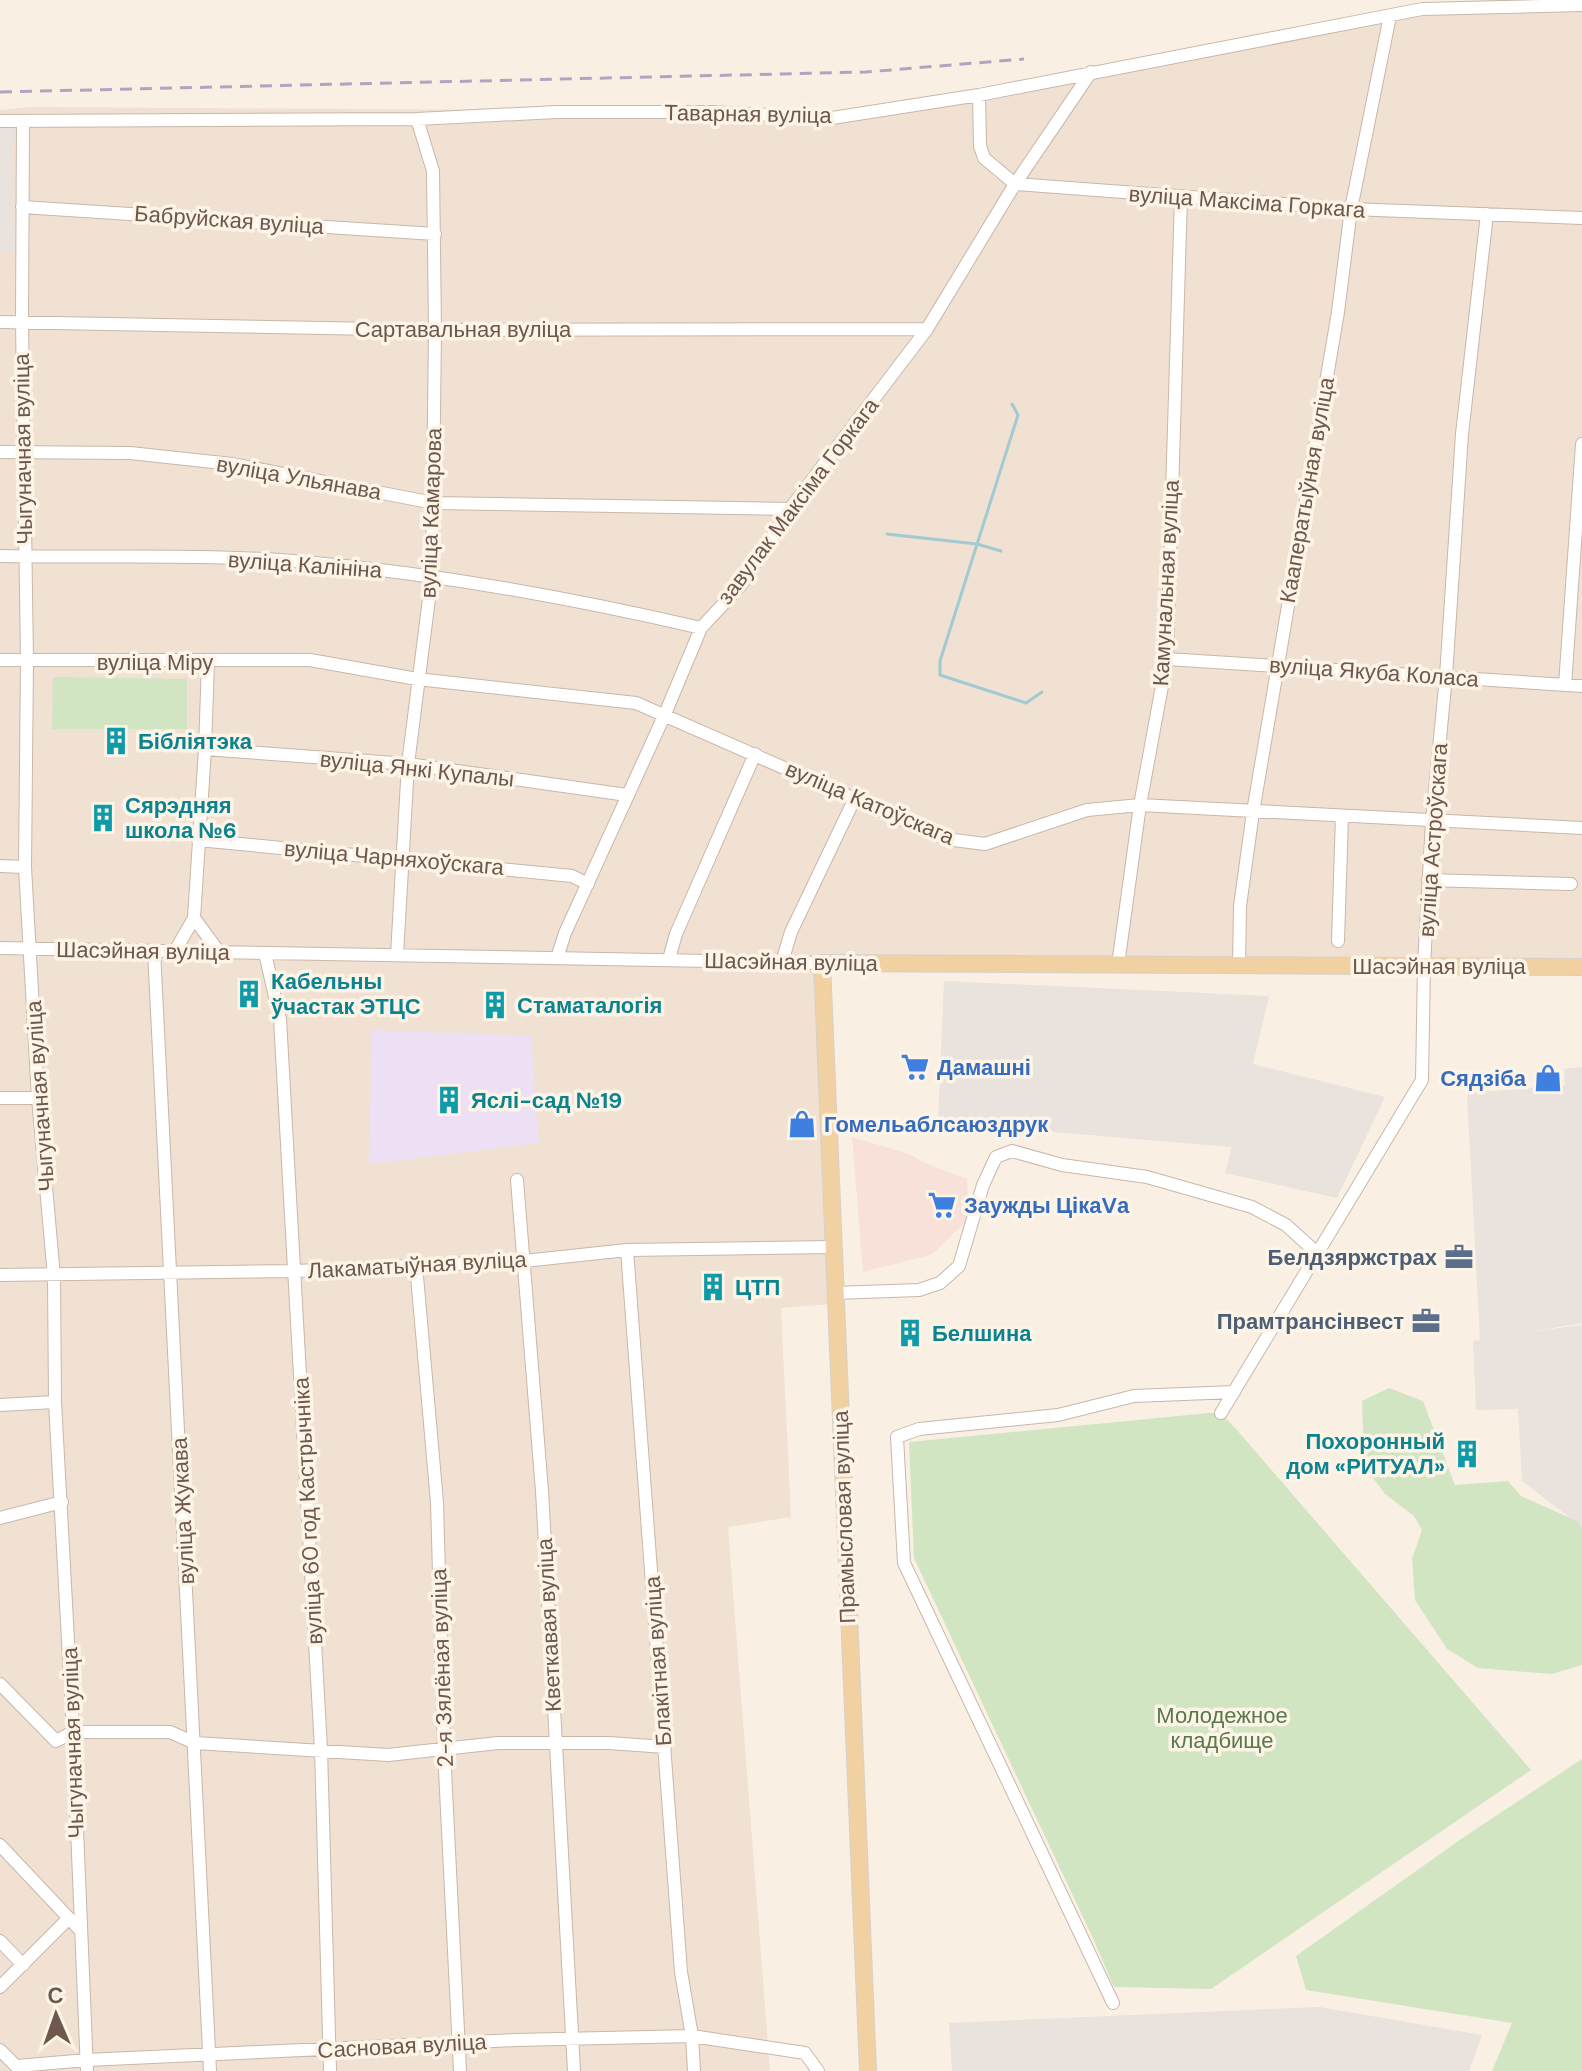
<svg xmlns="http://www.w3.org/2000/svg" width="1582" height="2071" font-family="'DM Sans',sans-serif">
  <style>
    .residential { fill: #f0e1d2 }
    .commercial { fill: #f8e1d8 }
    .industrial { fill: #e9e2dd }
    .education { fill: #ede0f5 }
    .green { fill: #d2e5c3 }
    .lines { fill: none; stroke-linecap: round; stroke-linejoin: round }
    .stream { stroke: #a2cad0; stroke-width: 3 }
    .minor-casing { stroke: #c8b7ab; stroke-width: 14 }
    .major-casing { stroke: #d6d0cd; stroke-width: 18 }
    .minor { stroke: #fff; stroke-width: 12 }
    .major { stroke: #f1d1a2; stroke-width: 16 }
    .rail { stroke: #b2a4c0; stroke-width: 3; stroke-dasharray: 12 8; stroke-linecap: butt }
    .labels { text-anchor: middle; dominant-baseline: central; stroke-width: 7; stroke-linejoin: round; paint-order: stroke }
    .street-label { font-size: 22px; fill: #6e574c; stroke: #fdf4e8 }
    .culture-label { font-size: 22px; font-weight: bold; fill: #0d838f; stroke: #fdf4e8; text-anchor: start }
    .shop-label { font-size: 22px; font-weight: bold; fill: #366cbe; stroke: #fdf4e8; text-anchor: start }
    .service-label { font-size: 22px; font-weight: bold; fill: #4e5e75; stroke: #fdf4e8; text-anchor: end }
    .park-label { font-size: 22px; fill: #587849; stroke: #fdf4e8 }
  </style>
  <rect width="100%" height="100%" fill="#f9f0e3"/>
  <path class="residential" d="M1530,0H1582V976L831,972L844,1303L781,1308L791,1517L728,1527L770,2071H0V110L31,107L849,112L1200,48L1425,3Z"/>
  <path class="commercial" d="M852,1137L909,1154L923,1162L967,1179L969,1219L931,1255L863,1272Z"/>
  <path class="industrial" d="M0,126H14L15,140L12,150L15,250L0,251Z
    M944,981L1269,996L1253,1064L1385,1097L1337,1198L1225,1173L1232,1147L938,1122Z
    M1582,1067V1323L1529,1332L1582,1325V1527L1522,1481L1518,1409L1476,1410L1473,1341L1480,1340L1467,1093L1565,1085L1564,1069Z
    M1319,2007L1482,2035L1469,2071H952L949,2023Z"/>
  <path class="education" d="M372,1030L531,1036L539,1143L369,1164Z"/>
  <path class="green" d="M53,677L187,679V729H52Z
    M1389,1388L1423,1401L1455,1485L1508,1481L1521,1496L1577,1521L1582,1528V1665L1552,1674L1478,1668L1447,1649L1415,1600L1412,1559L1422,1530L1414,1516L1385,1494L1364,1466L1362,1401Z
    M1209,1413H1221L1236,1429L1531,1770L1211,1989L1114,1987L1091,1934L914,1558L909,1442Z
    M1582,1759V2071H1492L1512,2023L1306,1990L1296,1956L1464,1837Z"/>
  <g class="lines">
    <path class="stream" d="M1012,404L1018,415L940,661V675L1026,703L1042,692
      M887,534L977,544L1001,551"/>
    <defs>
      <path id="minor" d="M979,95L980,146L984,158L1015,184L1351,209L1582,218
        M0,121L417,119L556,112H710L832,118L979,95L1422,9L1582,5
        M23,121L22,322L27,660L25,867L38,1098L54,1276L55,1402L73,1732L87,2071
        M22,207L435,234
        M0,322L435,330L927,329
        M0,452L130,453L232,464L434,503L790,509
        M0,556C101,558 204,553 305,562C441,574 568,597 701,628
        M1167,659L1582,686
        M0,660H310L417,679L636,703L946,839L985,844L1087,810L1140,805L1582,828
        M208,662L205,749L194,918L219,952
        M1565,685L1582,444
        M205,749L408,764L627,795
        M198,840L572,876L588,884
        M0,866L25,867
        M1428,880L1571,884
        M1338,941L1342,816
        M0,948L822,963
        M154,951L210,2071
        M175,951L194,918
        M265,953L280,1019L321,1749L330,2071
        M397,955L408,764L432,575L435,330L433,171L417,119
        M557,958L565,933L665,714L701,628L741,585L790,509L927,329L1015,184L1091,72
        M669,959L676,934L755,754
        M782,962L791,932L854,800
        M1118,965L1140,805L1167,659L1181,197
        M1239,965L1240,906L1253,812L1338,312L1351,209L1390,16
        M0,1098H38
        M517,1180L542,1491L574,2071
        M627,1250L681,1972L692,2036L694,2071
        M416,1265L437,1502L444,1750L460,2071
        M0,1275L295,1271L524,1261L627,1250L833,1247
        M834,1293L919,1290L940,1283L959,1266L983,1185L996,1157L1012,1151L1062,1165L1147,1177L1252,1207L1286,1225L1318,1254
        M0,1405L55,1402
        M1221,1413L1422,1080L1424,965L1432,821L1446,676L1462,434L1487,214
        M0,1518L62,1502
        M0,1684L56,1741L73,1732H170L195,1743L388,1755L498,1743H609L665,1747
        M0,1845L80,1930
        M0,1941L23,1965
        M0,1987L69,1918
        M1113,2003L904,1563L897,1437L919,1429L1058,1415L1134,1396L1234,1392
        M0,2050L20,2070
        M17,2066L87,2060L516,2040L692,2036L805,2053L818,2071"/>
      <path id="major" d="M868,2071L822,963L1582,967"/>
    </defs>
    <use href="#minor" class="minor-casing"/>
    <use href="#major" class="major-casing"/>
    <use href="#minor" class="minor"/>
    <use href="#major" class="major"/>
    <path class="rail" d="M0,92L866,72L1024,59"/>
  </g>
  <defs>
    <symbol id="building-bare" viewBox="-9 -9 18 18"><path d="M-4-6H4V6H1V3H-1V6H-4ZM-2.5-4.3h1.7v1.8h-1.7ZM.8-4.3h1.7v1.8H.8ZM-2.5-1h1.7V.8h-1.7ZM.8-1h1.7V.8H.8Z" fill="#0f9aa8" stroke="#fdf4e8" stroke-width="2.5" paint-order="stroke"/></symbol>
    <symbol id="supermarket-bare" viewBox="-9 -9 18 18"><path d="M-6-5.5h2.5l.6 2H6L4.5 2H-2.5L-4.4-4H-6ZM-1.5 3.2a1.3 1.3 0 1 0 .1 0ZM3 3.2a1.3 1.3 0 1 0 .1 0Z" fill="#3f7fe0" stroke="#fdf4e8" stroke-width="2.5" paint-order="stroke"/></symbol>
    <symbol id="shop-bare" viewBox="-9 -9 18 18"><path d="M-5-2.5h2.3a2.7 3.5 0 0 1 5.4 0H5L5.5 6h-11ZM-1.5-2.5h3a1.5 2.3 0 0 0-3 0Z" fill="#3f7fe0" stroke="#fdf4e8" stroke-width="2.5" paint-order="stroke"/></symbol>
    <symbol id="office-bare" viewBox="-9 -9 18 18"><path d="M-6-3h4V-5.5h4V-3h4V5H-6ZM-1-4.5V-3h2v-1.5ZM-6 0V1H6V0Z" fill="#5c6f8a" stroke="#fdf4e8" stroke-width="2.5" paint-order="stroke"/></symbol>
  </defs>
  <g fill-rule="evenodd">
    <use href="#building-bare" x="96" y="721" width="40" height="40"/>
    <use href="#building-bare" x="83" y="798" width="40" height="40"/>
    <use href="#building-bare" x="229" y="974" width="40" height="40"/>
    <use href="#building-bare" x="475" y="985" width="40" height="40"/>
    <use href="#supermarket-bare" x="895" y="1047" width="40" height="40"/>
    <use href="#shop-bare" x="1528" y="1058" width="40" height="40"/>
    <use href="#building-bare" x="429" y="1080" width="40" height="40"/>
    <use href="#shop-bare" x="782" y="1104" width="40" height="40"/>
    <use href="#supermarket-bare" x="922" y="1185" width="40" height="40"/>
    <use href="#office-bare" x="1439" y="1237" width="40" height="40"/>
    <use href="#building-bare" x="693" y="1267" width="40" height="40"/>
    <use href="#office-bare" x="1406" y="1301" width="40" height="40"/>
    <use href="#building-bare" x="890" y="1313" width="40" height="40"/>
    <use href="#building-bare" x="1447" y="1434" width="40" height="40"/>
  </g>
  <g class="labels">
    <g class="street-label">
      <text transform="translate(748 114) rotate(1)">Таварная вуліца</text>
      <text transform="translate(1247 202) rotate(4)">вуліца Максіма Горкага</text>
      <text transform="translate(229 220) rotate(4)">Бабруйская вуліца</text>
      <text x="463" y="329">Сартавальная вуліца</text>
      <text transform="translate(23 449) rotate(-91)">Чыгуначная вуліца</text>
      <text transform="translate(299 478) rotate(10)">вуліца Ульянава</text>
      <text transform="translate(1307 490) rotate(-80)">Кааператыўная вуліца</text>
      <text transform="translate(798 501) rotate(-53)">завулак Максіма Горкага</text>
      <text transform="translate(431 513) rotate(-88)">вуліца Камарова</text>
      <text transform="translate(305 565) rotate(4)">вуліца Калініна</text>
      <text transform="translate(1166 583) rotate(-87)">Камунальная вуліца</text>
      <text x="155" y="662">вуліца Міру</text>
      <text transform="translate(1374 672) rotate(4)">вуліца Якуба Коласа</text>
      <text transform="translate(417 769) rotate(6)">вуліца Янкі Купалы</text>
      <text transform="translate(870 803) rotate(23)">вуліца Катоўскага</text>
      <text transform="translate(1433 840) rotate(-86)">вуліца Астроўскага</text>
      <text transform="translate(394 858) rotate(5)">вуліца Чарняхоўскага</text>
      <text transform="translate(143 951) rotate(1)">Шасэйная вуліца</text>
      <text transform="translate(791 962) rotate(1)">Шасэйная вуліца</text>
      <text x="1439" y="966">Шасэйная вуліца</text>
      <text transform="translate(40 1096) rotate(-94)">Чыгуначная вуліца</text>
      <text transform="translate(417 1265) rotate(-3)">Лакаматыўная вуліца</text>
      <text transform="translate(183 1511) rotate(-93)">вуліца Жукава</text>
      <text transform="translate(308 1511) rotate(-93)">вуліца 60 год Кастрычніка</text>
      <text transform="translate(844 1517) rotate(-92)">Прамысловая вуліца</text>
      <text transform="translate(549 1625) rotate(-93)">Кветкавая вуліца</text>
      <text transform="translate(658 1661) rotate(-94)">Блакітная вуліца</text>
      <text transform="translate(442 1668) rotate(-92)">2-я Зялёная вуліца</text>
      <text transform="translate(73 1743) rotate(-92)">Чыгуначная вуліца</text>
      <text transform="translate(402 2046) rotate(-3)">Сасновая вуліца</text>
    </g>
    <g class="culture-label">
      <text x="138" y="741">Бібліятэка</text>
      <text x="125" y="805">Сярэдняя<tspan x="125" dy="25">школа №6</tspan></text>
      <text x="271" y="981">Кабельны<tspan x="271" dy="25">ўчастак ЭТЦС</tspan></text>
      <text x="517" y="1005">Стаматалогія</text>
      <text x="471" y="1100">Яслі-сад №19</text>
      <text x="735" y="1287">ЦТП</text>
      <text x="932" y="1333">Белшина</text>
      <text x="1445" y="1441" text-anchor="end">Похоронный<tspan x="1445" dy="25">дом «РИТУАЛ»</tspan></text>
    </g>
    <g class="shop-label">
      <text x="937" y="1067">Дамашні</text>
      <text x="1526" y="1078" text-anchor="end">Сядзіба</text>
      <text x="824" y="1124">Гомельаблсаюздрук</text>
      <text x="964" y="1205">Заужды ЦікаVа</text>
    </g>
    <g class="service-label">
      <text x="1437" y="1257">Белдзяржстрах</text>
      <text x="1404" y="1321">Прамтрансінвест</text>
    </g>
    <g class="park-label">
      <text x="1222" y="1715">Молодежное<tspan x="1222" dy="25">кладбище</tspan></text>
    </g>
  </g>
  <g transform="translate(56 2015) rotate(358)" stroke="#fdf4e8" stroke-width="6" paint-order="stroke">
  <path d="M0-6L14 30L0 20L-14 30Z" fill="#6e574c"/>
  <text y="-12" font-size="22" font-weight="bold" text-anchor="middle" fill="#6e574c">С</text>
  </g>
</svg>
